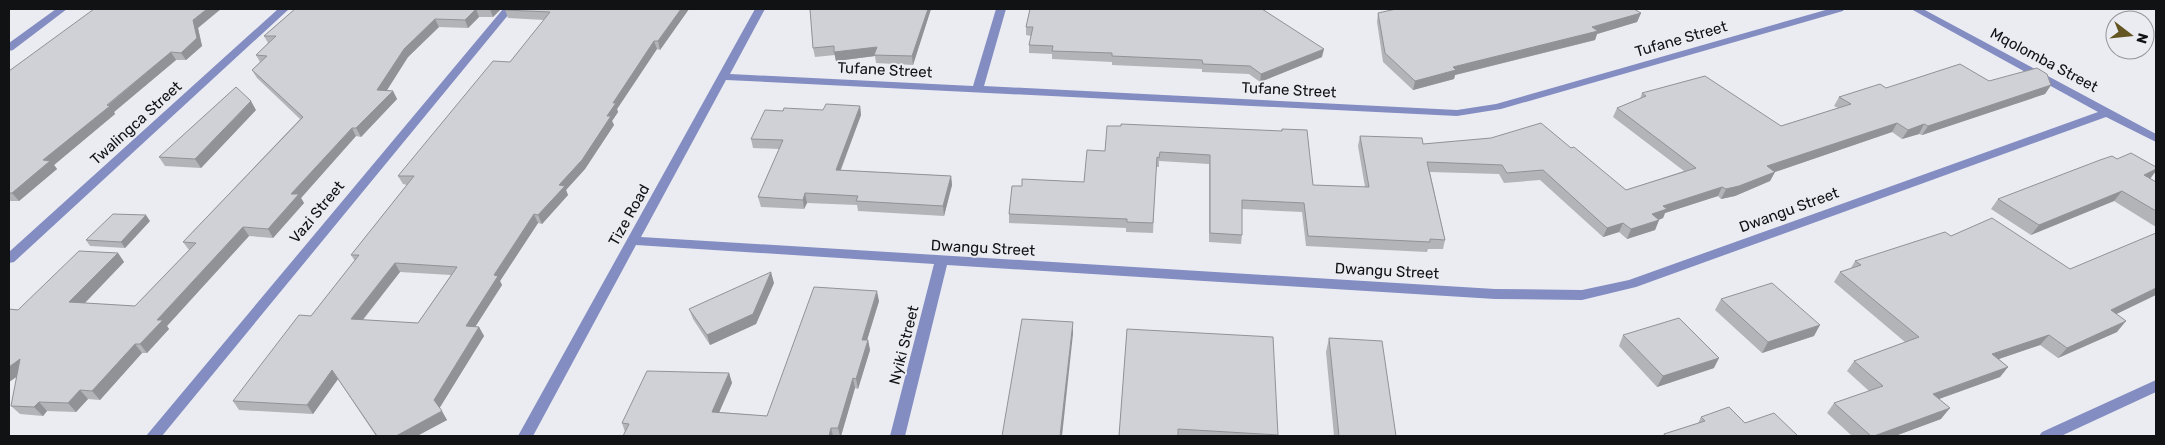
<svg xmlns="http://www.w3.org/2000/svg" width="2165" height="445" font-family="Rubik,sans-serif">
  <style>
    .lines { fill: none; stroke-linecap: round; stroke-linejoin: round }
    .street { fill: #838dc2; fill-rule: evenodd }
    .wall { fill: #b2b4b8; fill-rule: evenodd }
    .shaded-wall { fill: #919296 }
    .building { fill: #cfd1d6; stroke: #919296; fill-rule: evenodd }
    .labels { text-anchor: middle; dominant-baseline: central; stroke-width: 4; stroke-linejoin: round; paint-order: stroke }
    .street-label { font-size: 15px; fill: #111213; stroke: #ebecf2 }
  </style>
  <rect width="100%" height="100%" fill="#ebecf2"/>
  <g class="lines">
    <path class="street" d="M56,9H67L13,50L9,51V43Z
      M278,9H289L14,262L9,263V252Z
      M503,9H513L162,436H146Z
      M755,9H765L730,74L973,86L996,9H1006L984,86L1457,110L1496,104L1829,9H1844L1843,11L1501,109L1457,116L726,80L641,237L1495,289L1582,290L1629,280L2098,112L1911,9H1923L2156,134V142L2106,117L1636,287L1582,300L1495,299L947,265L905,436H890L934,264L636,245L533,436H518Z
      M2156,380V392L2061,436H2039L2042,432Z"/>
  </g>
  <path class="wall" d="M295,9H501L493,17H479L468,28L439,27L408,57L387,90L393,91L397,99L361,137L356,136L301,198L304,203L273,238L249,236L167,326L169,329L147,353H142L100,400L88,399L76,412L47,411L43,416L20,414L11,406L17,377L9,382V309L18,310L118,253L124,262L85,303L135,306L189,250L183,242L300,119L257,78L252,70L260,62L256,55L268,43L264,36Z
    M506,9H689L660,50L657,49L617,109L618,112L612,121L614,125L585,169L566,190L568,195L542,224L538,223L500,281L502,285L475,327H479L484,336L439,408L447,420L417,436H376L338,379L313,414L239,410L233,401L311,316L355,261L351,255L407,185L403,184L398,176L510,62L544,20L508,18L505,10ZM400,272L451,275L418,323L363,320Z
    M810,9H931L913,65L876,63L875,56L836,61L835,55L815,57L813,48Z
    M1030,9L1322,57L1260,82L1249,74L1202,72V69L1112,65V62L1052,59V54L1029,53V45L1031,36L1026,35V27Z
    M1378,13H1641L1637,22L1597,34L1595,40L1455,75L1454,79L1413,90L1383,62L1377,22Z
    M198,28L202,46L186,60H176L114,112L115,114L54,165L57,169L19,201H9V71Z
    M1989,81L2051,85L2045,94L1922,135L1919,134L1902,139L1892,132L1775,172L1770,181L1735,196L1721,199L1718,196L1665,213L1663,218L1659,220L1655,230L1627,239L1619,232L1603,237L1540,180L1504,183L1499,174L1430,172L1445,240L1443,249H1428L1427,252L1306,246L1302,212L1242,209V235L1241,244L1209,242V164L1159,161V167H1156L1153,233L1126,232V228L1009,223V214L1022,186L1084,182L1105,151L1281,131L1282,129L1313,185L1365,187L1358,146L1360,136L1423,144L1571,148L1626,190L1684,171L1613,117L1617,108L1640,99L1642,93L1781,126L1838,108L1834,106L1839,97L1886,88Z
    M860,106L861,115L841,170L951,176L952,185L944,216L858,211L857,205L807,203L804,209L761,207L758,197L779,149L753,148L751,139L783,111L823,110Z
    M256,110L201,168L165,166L159,157Z
    M2150,178L2156,182V227L2114,201L2031,235L1991,209L1998,199Z
    M150,221L125,248L90,246L86,240Z
    M1951,236L2070,269L2146,299L2116,314L2117,332L2058,358L2040,345L1999,359L2008,367L2000,377L1939,399L1941,419L1895,436H1852L1827,413L1834,403L1869,391L1847,371L1854,361L1905,342L1834,282L1840,272L1851,268L1855,261Z
    M774,283L756,324L710,345L693,319L689,309Z
    M1721,299L1814,336L1762,353L1715,310Z
    M879,301L867,340H868L870,350L858,389L855,388L841,436H623L625,432L622,423L729,373L732,383L719,412L767,416Z
    M1127,329L1278,435V436H1119Z
    M1623,335L1714,368L1657,387L1619,346Z
    M1329,338L1396,436H1334L1326,352Z
    M1701,417L1745,423L1798,436H1663L1664,434L1698,423Z"/>
  <path class="shaded-wall" d="M207,9H221L198,28L202,46L186,60L181,53L193,20Z
    M476,9L479,17L468,28L465,20Z
    M490,9H501L493,17Z
    M681,9H689L660,50L658,41Z
    M928,9H931L913,65L912,56Z
    M1641,13L1637,22L1597,34L1595,40L1455,75L1454,79L1413,90L1415,81L1453,67Z
    M435,19L439,27L408,57L382,98L377,90L404,49Z
    M654,41L657,49L617,109L618,112L612,121L614,125L585,169L566,190L568,195L542,224L538,215L559,185L613,103Z
    M877,47L874,55L875,56L836,61L834,52Z
    M1324,49L1322,57L1260,82L1261,74Z
    M171,52L176,60L114,112L115,114L54,165L57,169L19,201L12,193L43,160Z
    M2051,85L2045,94L1922,135L1928,126Z
    M393,91L397,99L361,137L356,128Z
    M251,101L256,110L201,168L195,159Z
    M860,106L861,115L837,179L836,170Z
    M1897,123L1892,132L1763,176L1767,166Z
    M1924,124L1919,134L1902,139L1908,130Z
    M352,128L356,136L301,198L304,203L273,238L268,229L291,194Z
    M2156,169V171L2150,179L2144,175Z
    M1775,172L1770,181L1735,196L1721,199L1726,189Z
    M951,176L952,185L944,216L943,206Z
    M1722,187L1718,196L1665,213L1663,218L1648,224L1652,214L1663,206Z
    M2122,191L2114,201L2031,235L2039,225Z
    M805,193L807,203L804,209L803,200Z
    M534,214L538,223L500,281L502,285L470,335L466,326L494,275Z
    M146,215L150,221L125,248L121,242Z
    M1659,220L1655,230L1627,239L1631,229Z
    M1623,223L1619,232L1603,237L1607,228Z
    M243,227L249,236L167,326L169,329L147,353L140,344L157,320Z
    M118,253L124,262L77,311L69,302Z
    M395,263L400,272L356,328L351,319Z
    M771,272L774,283L756,324L710,345L707,335Z
    M2156,288V295L2102,321L2111,310Z
    M877,291L879,301L864,350L862,340Z
    M2126,321L2117,332L2058,358L2067,348Z
    M1073,322V334L1062,436H1060Z
    M1820,325L1814,336L1762,353L1768,342Z
    M479,327L484,336L439,409L434,400Z
    M2049,335L2040,345L1984,364L1992,354Z
    M868,340L870,350L858,389L856,379Z
    M135,344L142,353L100,400L92,391Z
    M1719,358L1714,368L1657,387L1663,376Z
    M20,359L28,368L9,382V367Z
    M2008,367L2000,377L1925,404L1933,394Z
    M332,370L338,379L313,414L307,405Z
    M729,373L732,383L715,422L712,412Z
    M853,378L855,388L841,436H840L838,428Z
    M80,390L88,399L76,412L68,403Z
    M39,402L47,411L43,416L34,407Z
    M1950,408L1941,419L1895,436H1874Z
    M442,411L447,420L417,436H396Z
    M831,428L833,436H829Z"/>
  <path class="building" d="M94,9H207L193,20L197,38L181,53L171,52L107,105L110,106L43,160L50,161L12,193H9V71Z
    M295,9H476L465,20L435,19L404,49L377,90L393,91L356,128H352L291,194H299L268,229L243,227L157,320H163L140,344H135L92,391L80,390L68,403L39,402L34,407L11,406L20,359L9,367V309L18,310L79,251L118,253L69,302L135,306L196,243L183,242L303,117L252,70L267,56L256,55L276,36H264Z
    M506,9H681L658,41H654L613,103H616L607,116H611L582,160L559,185L565,186L538,215L534,214L494,275L498,276L466,326L479,327L434,400L442,411L396,436H377L332,370L307,405L233,401L299,315L311,316L359,255H351L414,176H398L493,61L510,62L550,12L505,10ZM395,263L457,267L418,323L351,319Z
    M810,9H928L912,56L874,55L877,47L834,52V46L813,48Z
    M1030,9H1262L1324,49L1261,74L1250,66L1203,64L1202,60L1112,56V53L1052,51L1053,46L1029,45L1033,27H1026Z
    M1396,9H1634L1641,13L1592,27L1598,31L1453,67L1456,70L1415,81L1385,53L1378,13Z
    M1960,64L1989,81L2037,68L2047,74L2051,85L1928,126L1924,124L1908,130L1897,123L1767,166L1775,172L1739,186L1726,189L1722,187L1663,206L1667,209L1652,214L1659,220L1631,229L1623,223L1607,228L1543,170L1507,173L1502,165L1427,162L1445,240L1430,239V242L1308,236L1304,203L1242,200V235L1210,233V155L1160,152L1159,158L1157,157L1153,223L1127,222V219L1009,214L1012,186H1022V179L1084,182L1087,150L1105,151L1107,126H1121V124L1282,131V129L1307,130L1313,185L1369,187L1360,136L1422,138L1423,144L1491,138L1541,123L1571,148L1574,147L1626,190L1696,168L1617,108L1646,96L1642,93L1705,76L1781,126L1851,104L1839,97L1880,84L1886,88Z
    M236,87L251,101L195,159L159,157Z
    M826,104L860,106L836,170L951,176L943,206L856,201L858,196L805,193L803,200L758,197L783,140L751,139L765,110L783,111L784,108L823,110Z
    M2131,153L2156,167V169L2144,175L2156,182V211L2122,191L2039,225L1998,199L2100,160L2112,156L2117,159Z
    M113,214L146,215L121,242L86,240Z
    M1992,218L2070,269L2156,233V288L2111,310L2126,321L2067,348L2049,335L1992,354L2008,367L1933,394L1950,408L1874,436H1871L1834,403L1883,386L1854,361L1919,337L1840,272L1861,265L1855,261L1945,232L1951,236Z
    M771,272L753,314L707,335L689,309Z
    M1772,283L1820,325L1768,342L1721,299Z
    M814,287L877,291L862,340H868L856,379L853,378L838,428H831L829,436H623L629,424L622,423L647,371L729,373L712,412L767,416Z
    M1679,318L1719,358L1663,376L1623,335Z
    M1022,319L1073,322L1060,436H1002Z
    M1127,329L1273,337L1278,435L1178,429V436H1119Z
    M1329,338L1382,341L1396,436H1339Z
    M1729,407L1745,423L1774,413L1798,436H1665L1664,434L1705,421L1701,417Z"/>
  <g class="labels">
    <g class="street-label">
      <text transform="translate(1681 39) rotate(-16)">Tufane Street</text>
      <text transform="translate(2044 60) rotate(28)">Mqolomba Street</text>
      <text transform="translate(885 70) rotate(3)">Tufane Street</text>
      <text transform="translate(1289 90) rotate(3)">Tufane Street</text>
      <text transform="translate(136 123) rotate(-42)">Twalingca Street</text>
      <text transform="translate(1789 210) rotate(-20)">Dwangu Street</text>
      <text transform="translate(317 212) rotate(-50)">Vazi Street</text>
      <text transform="translate(629 215) rotate(-61)">Tize Road</text>
      <text transform="translate(983 248) rotate(3)">Dwangu Street</text>
      <text transform="translate(1387 271) rotate(3)">Dwangu Street</text>
      <text transform="translate(904 345) rotate(-76)">Nyiki Street</text>
    </g>
  </g>
  <rect width="2165" height="445" fill="none" stroke="#111213" stroke-width="20"/>
  <g transform="translate(2130 35) rotate(106)"><circle r="24" fill="#ebecf2" stroke="#949599"/>
  <path d="M0-4L9 19L0 12L-9 19Z" fill="#635623"/>
  <text y="-8" font-size="14" font-weight="bold" text-anchor="middle" fill="#111213">N</text>
  </g>
</svg>
